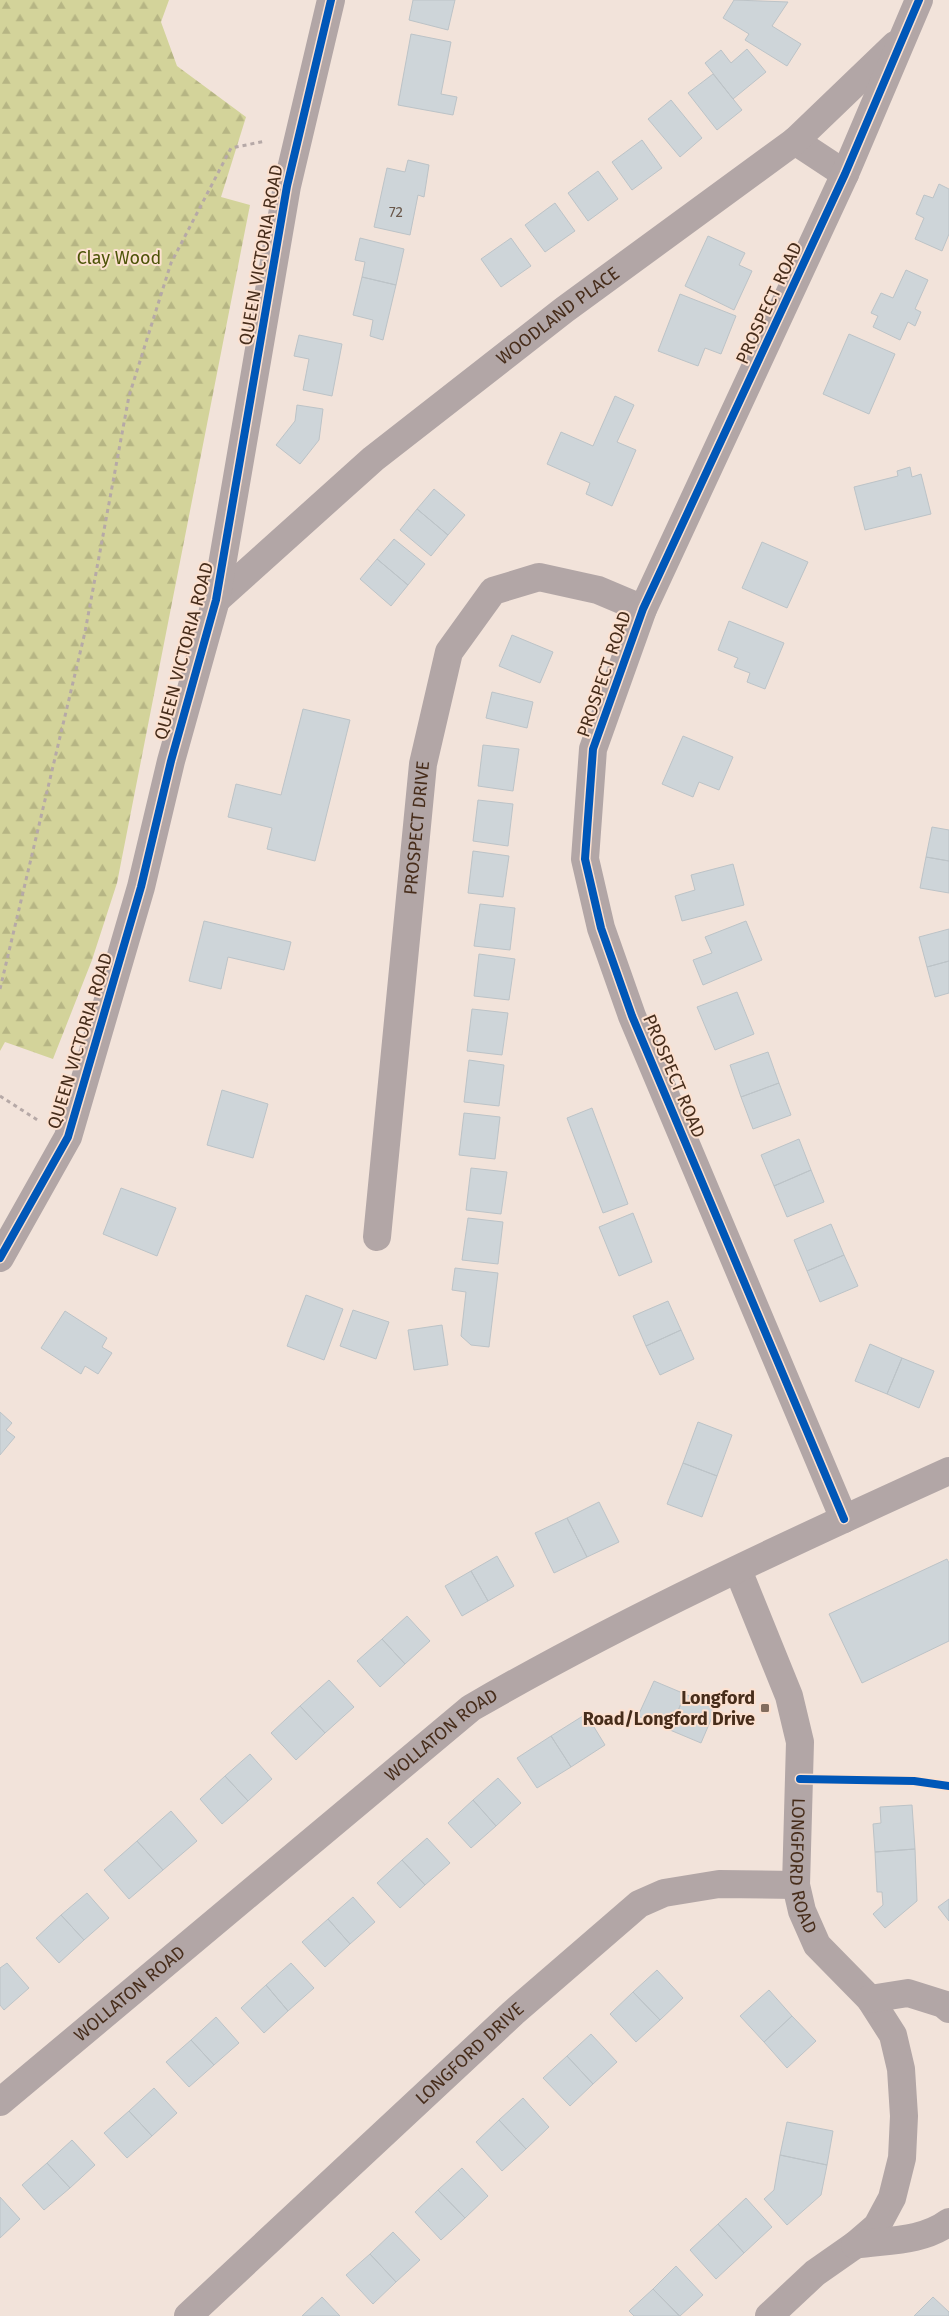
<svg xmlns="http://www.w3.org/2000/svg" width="949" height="2316" font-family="'Fira Sans',sans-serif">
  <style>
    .forest { fill: url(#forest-firs) }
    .building { fill: #ced5d9; stroke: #bcc3c7 }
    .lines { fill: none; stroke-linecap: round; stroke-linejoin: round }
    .path { stroke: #b6a9a7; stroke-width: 3; stroke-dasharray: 4 4; stroke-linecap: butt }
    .minor { stroke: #b2a6a6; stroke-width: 28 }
    .cycleway-casing { stroke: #fce1d0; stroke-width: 11 }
    .cycleway { stroke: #0057b8; stroke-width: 8 }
    .poi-dot { fill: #836d5e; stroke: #fce1d0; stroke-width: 2 }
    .labels { text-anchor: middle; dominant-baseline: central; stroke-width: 4; stroke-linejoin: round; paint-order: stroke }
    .number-label { font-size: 15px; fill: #69574a }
    .street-label { font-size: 18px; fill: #472d1b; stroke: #fce1d0 }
    .park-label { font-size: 18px; fill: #4d5408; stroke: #fce1d0 }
    .poi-label { font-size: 18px; font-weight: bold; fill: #472d1b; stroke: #fce1d0; text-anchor: end }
  </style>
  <defs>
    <pattern id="forest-firs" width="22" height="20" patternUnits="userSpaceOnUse" patternTransform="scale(1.25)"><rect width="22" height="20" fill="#d3d39a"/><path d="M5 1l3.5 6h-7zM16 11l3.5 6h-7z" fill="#b6b584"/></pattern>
  </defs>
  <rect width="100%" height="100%" fill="#f2e3da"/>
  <path class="forest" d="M0,0H169L161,22L177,66L246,117L221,197L250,205L117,883L92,960L53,1059L5,1042L0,1051Z"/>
  <path class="building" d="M413,0H455L448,30L409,20Z
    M734,0L788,2L772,26L801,44L787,66L745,40L749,34L723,18Z
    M411,34L451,42L441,94L457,97L453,115L398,105Z
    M747,49L766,72L733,99L705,63L721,50L731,63Z
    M713,74L742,110L717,130L688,93Z
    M671,100L702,138L680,157L648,119Z
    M642,140L662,168L632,190L612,162Z
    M408,160L429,165L424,197L418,195L410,235L374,227L387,168L405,172Z
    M598,171L618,199L588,221L568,193Z
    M939,184L949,189V234L942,251L915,239L924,218L916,214L924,195L933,198Z
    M555,203L575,231L545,252L525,225Z
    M708,236L745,253L739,265L752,271L734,310L685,286Z
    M360,238L404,249L396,285L362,277L365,262L355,260Z
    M511,238L531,266L501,287L481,259Z
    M906,270L928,280L915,309L921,312L915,326L908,322L900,340L873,327L878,316L871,313L881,293L893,298Z
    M362,277L396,285L383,340L370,336L373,320L353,315Z
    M680,294L736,316L721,354L705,348L698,366L658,351Z
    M849,334L895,354L869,414L823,394Z
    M299,335L342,344L332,396L303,390L309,359L294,356Z
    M615,396L634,405L617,442L636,450L612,506L586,494L590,483L547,464L561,432L593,446Z
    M297,405L323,409L319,440L300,464L276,445L295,421Z
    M910,467L912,477L921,474L931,514L865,530L854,487L898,476L897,471Z
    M434,489L465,515L448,535L417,509Z
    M417,509L448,535L431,556L400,530Z
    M394,539L425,564L408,585L377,559Z
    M762,542L808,562L787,608L742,588Z
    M377,559L408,585L391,606L360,579Z
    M729,621L784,643L765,689L747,682L750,673L734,667L738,658L718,650Z
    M512,635L553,652L540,683L499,666Z
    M492,692L533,702L527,728L486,718Z
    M303,709L350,720L315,861L267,849L272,828L228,817L236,784L281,795Z
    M683,736L733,757L719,790L699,782L693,797L662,784Z
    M483,745L519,749L513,791L478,786Z
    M478,800L513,804L508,846L473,841Z
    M932,827L949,830V861L926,857Z
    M473,851L509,856L503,897L468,893Z
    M926,857L949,861V893L920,888Z
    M733,864L744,905L682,921L675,896L695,890L691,875Z
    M480,904L515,908L510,950L474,946Z
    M204,921L291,942L284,970L228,957L221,989L189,981Z
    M746,921L762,960L703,985L693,960L712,953L705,937Z
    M949,929V961L927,967L919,937Z
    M479,954L515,959L509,1000L474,996Z
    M949,961V993L935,997L927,967Z
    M737,992L754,1034L715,1050L697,1007Z
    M472,1009L508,1013L502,1055L467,1051Z
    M768,1052L779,1083L741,1097L730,1065Z
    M469,1060L504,1065L499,1106L464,1102Z
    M779,1083L791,1115L753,1129L741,1097Z
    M222,1090L268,1104L253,1158L207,1145Z
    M592,1108L628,1204L603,1213L567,1118Z
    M464,1113L500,1117L495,1159L459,1155Z
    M799,1139L811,1170L774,1186L761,1155Z
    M471,1168L507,1172L501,1214L466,1210Z
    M811,1170L824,1202L787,1217L774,1186Z
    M121,1188L176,1208L157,1256L103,1234Z
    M633,1213L652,1262L619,1276L599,1227Z
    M468,1218L503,1222L498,1264L462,1260Z
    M831,1224L844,1255L807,1271L794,1240Z
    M844,1255L858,1286L820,1302L807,1271Z
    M455,1268L498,1273L489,1347L471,1345L461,1336L466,1292L452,1290Z
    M306,1295L343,1309L324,1360L287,1346Z
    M668,1301L681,1330L646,1346L633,1316Z
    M353,1310L389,1322L376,1359L340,1346Z
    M65,1311L107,1338L102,1347L112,1353L98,1374L85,1366L81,1374L41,1348Z
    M442,1325L448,1365L414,1370L408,1330Z
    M681,1330L694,1359L660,1375L646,1346Z
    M870,1344L902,1358L887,1394L855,1381Z
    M902,1358L934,1371L919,1408L887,1394Z
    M0,1412L12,1423L6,1430L15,1437L0,1455Z
    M698,1422L732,1435L717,1476L683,1463Z
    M683,1463L717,1476L702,1517L667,1504Z
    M599,1502L619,1542L587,1557L567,1518Z
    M567,1518L587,1557L554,1573L535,1533Z
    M497,1556L514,1586L488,1601L471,1571Z
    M947,1559L949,1563V1641L862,1683L829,1614Z
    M471,1571L488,1601L462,1616L445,1586Z
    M407,1616L430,1641L405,1664L382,1639Z
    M382,1639L405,1664L380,1687L357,1661Z
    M329,1680L354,1707L325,1733L300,1706Z
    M654,1681L685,1694L670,1730L638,1716Z
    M685,1694L716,1708L701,1743L670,1730Z
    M300,1706L325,1733L296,1760L271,1733Z
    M586,1714L605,1745L571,1767L551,1736Z
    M551,1736L571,1767L537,1788L517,1758Z
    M250,1754L272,1779L248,1801L225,1776Z
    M225,1776L248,1801L222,1824L200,1799Z
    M498,1778L521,1803L496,1826L473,1800Z
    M473,1800L496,1826L471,1848L448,1823Z
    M912,1805L915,1849L875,1852L873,1824L881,1823L880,1807Z
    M171,1811L197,1841L163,1870L137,1841Z
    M427,1838L450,1863L425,1885L402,1860Z
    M137,1841L163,1870L129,1899L104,1870Z
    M915,1849L917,1901L885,1928L873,1914L883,1905L882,1892H877L875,1852Z
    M402,1860L425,1885L400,1908L377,1883Z
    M87,1893L109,1918L84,1940L61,1915Z
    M353,1897L375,1922L350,1944L328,1919Z
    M949,1899V1921L938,1907Z
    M61,1915L84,1940L59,1963L36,1938Z
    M328,1919L350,1944L325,1967L302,1942Z
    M7,1963L29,1988L4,2010L0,2005V1968Z
    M291,1963L314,1988L288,2011L266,1985Z
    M657,1970L683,1998L660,2020L633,1992Z
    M266,1985L288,2011L264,2033L241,2008Z
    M769,1990L792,2016L764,2042L740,2016Z
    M633,1992L660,2020L636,2042L610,2014Z
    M792,2016L816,2041L787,2068L764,2042Z
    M216,2017L239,2043L214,2065L191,2040Z
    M591,2034L617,2062L593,2084L567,2056Z
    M191,2040L214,2065L189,2087L166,2062Z
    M567,2056L593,2084L570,2106L543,2078Z
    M154,2088L177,2113L152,2136L129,2111Z
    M523,2098L549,2127L526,2149L499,2120Z
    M129,2111L152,2136L127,2158L104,2133Z
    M499,2120L526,2149L502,2171L476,2142Z
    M787,2122L833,2131L827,2165L780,2155Z
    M72,2140L95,2165L70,2188L47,2163Z
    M780,2155L827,2165L821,2195L787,2225L764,2199L774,2190Z
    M47,2163L70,2188L44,2210L22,2185Z
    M462,2168L488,2196L465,2218L438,2190Z
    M438,2190L465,2218L441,2240L415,2212Z
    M0,2197L20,2219L0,2238Z
    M746,2198L772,2227L744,2253L718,2224Z
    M718,2224L744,2253L716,2279L690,2250Z
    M393,2232L420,2260L396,2282L370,2254Z
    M370,2254L396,2282L373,2304L346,2275Z
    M676,2266L703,2295L680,2316L653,2289Z
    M653,2289L679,2316H634L629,2311Z
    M322,2297L340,2316H302Z
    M933,2297L949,2312V2316H914Z"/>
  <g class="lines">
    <path class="path" d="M0,989L85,632L129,396L171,263L231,148L266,141
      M0,1096L39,1121"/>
    <g class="minor">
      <path d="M795,141L845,174"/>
      <path id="s1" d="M216,600L373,459L564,310L795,141L895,45"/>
      <path id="s2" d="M377,1237L423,764L449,652L493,591L539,577L598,590L643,609"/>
      <path d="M0,1258L68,1137L141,887L171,761L216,600L287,186L331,0"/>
      <path d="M844,1519L632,1016L601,928L585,859L593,749L643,609L845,174L919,0"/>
      <path id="s3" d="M738,1570L789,1696L800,1742L796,1885L802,1911L817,1945L870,1999L893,2035L901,2069L904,2116L902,2158L892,2198L877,2226L855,2245L815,2273L769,2316"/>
      <path d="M870,1999L908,1993L943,2004L949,2009"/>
      <path id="s4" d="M0,2102L471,1708C625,1619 788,1544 949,1471"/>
      <path d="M855,2245C887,2240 922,2242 949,2222"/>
      <path id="s5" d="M188,2316L513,2013L639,1904L664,1893L719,1884L796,1885"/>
    </g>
    <defs>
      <path id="cycleway" d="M0,1258L68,1137L141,887L171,761L216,600L287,186L331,0
        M844,1519L632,1016L601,928L585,859L593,749L643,609L845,174L919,0
        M800,1779L914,1781L949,1786"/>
    </defs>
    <use href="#cycleway" class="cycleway-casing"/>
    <use href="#cycleway" class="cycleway"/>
  </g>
  <rect class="poi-dot" x="760" y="1703" width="10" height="10" rx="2.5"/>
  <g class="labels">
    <g class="number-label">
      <text x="396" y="212">72</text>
    </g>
    <g class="street-label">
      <text transform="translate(261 255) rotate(-80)">QUEEN VICTORIA ROAD</text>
      <text transform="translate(769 303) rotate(-65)">PROSPECT ROAD</text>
      <text stroke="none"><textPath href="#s1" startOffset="445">WOODLAND PLACE</textPath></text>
      <text transform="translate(184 651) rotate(-75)">QUEEN VICTORIA ROAD</text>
      <text transform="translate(604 674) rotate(-71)">PROSPECT ROAD</text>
      <text stroke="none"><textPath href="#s2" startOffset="411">PROSPECT DRIVE</textPath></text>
      <text transform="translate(80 1041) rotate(-73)">QUEEN VICTORIA ROAD</text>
      <text transform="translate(674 1076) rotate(67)">PROSPECT ROAD</text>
      <text stroke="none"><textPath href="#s4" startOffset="574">WOLLATON ROAD</textPath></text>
      <text stroke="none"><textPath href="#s3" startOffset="308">LONGFORD ROAD</textPath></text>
      <text stroke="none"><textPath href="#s4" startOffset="169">WOLLATON ROAD</textPath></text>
      <text stroke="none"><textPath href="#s5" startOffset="385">LONGFORD DRIVE</textPath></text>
    </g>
    <g class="park-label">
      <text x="119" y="258">Clay Wood</text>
    </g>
    <g class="poi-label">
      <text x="755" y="1698">Longford<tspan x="755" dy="21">Road/Longford Drive</tspan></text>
    </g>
  </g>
</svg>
